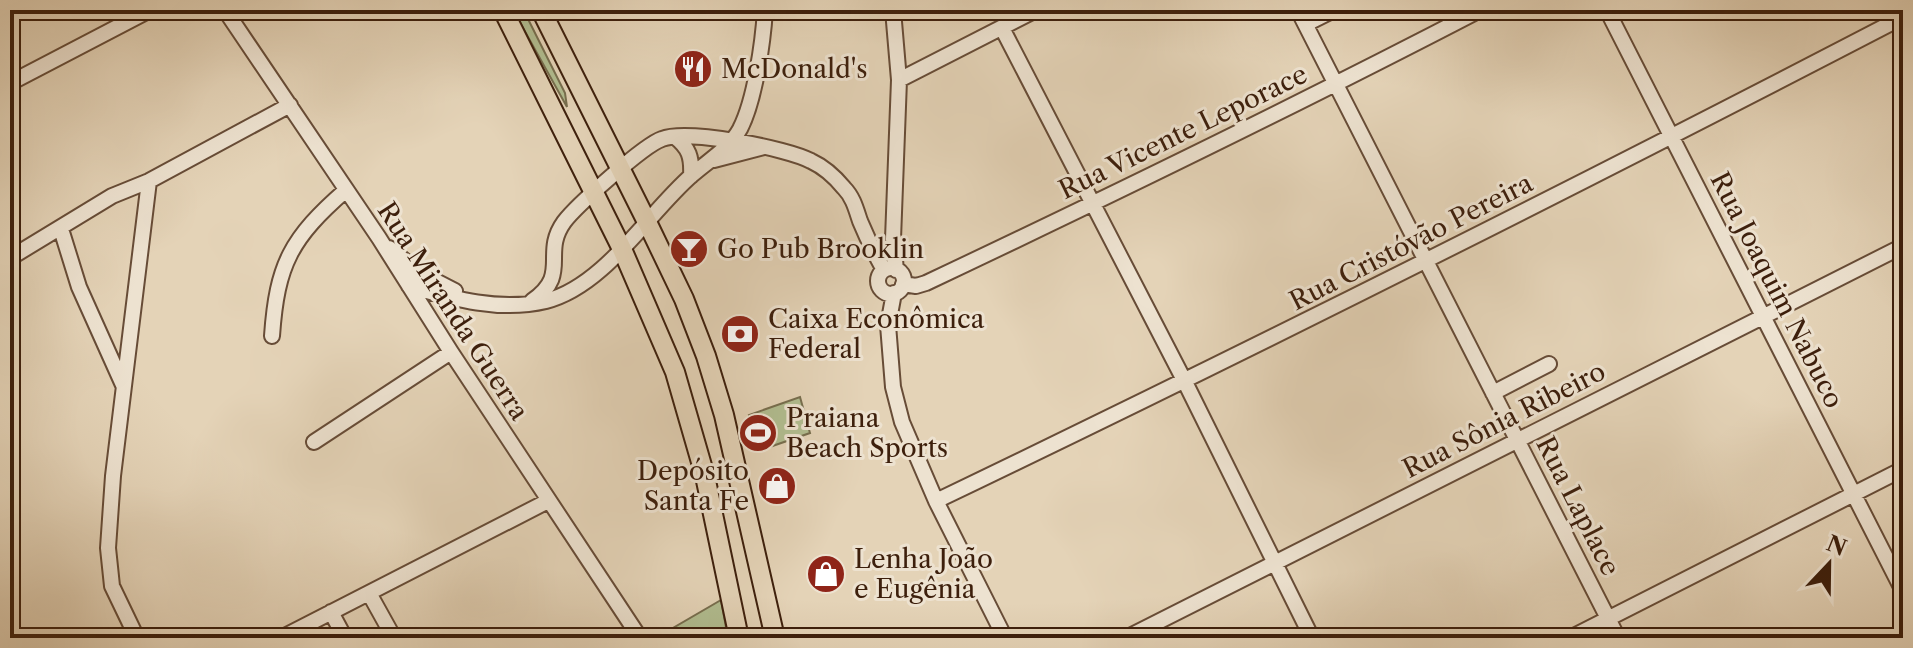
<svg xmlns="http://www.w3.org/2000/svg" width="1913" height="648" font-family="'Libre Caslon Text',serif">
  <style>
    .green { fill: #b1bd90; stroke: #776e4e; stroke-width: 2 }
    .lines { fill: none; stroke-linecap: round; stroke-linejoin: round }
    .minor-casing { stroke: #674c37; stroke-width: 18 }
    .major-casing { stroke: #3d1f0c; stroke-width: 22 }
    .minor { stroke: #ede2d0; stroke-width: 14 }
    .major { stroke: #e4d3b7; stroke-width: 18 }
    .labels { text-anchor: middle; dominant-baseline: central; stroke-width: 6; stroke-linejoin: round; paint-order: stroke }
    .poi-label { font-size: 26px; fill: #3d1f0c; stroke: #ede2d0; text-anchor: start }
    .street-label { font-size: 26px; fill: #3d1f0c; stroke: #ede2d0 }
  </style>
  <rect width="100%" height="100%" fill="#e4d3b7"/>
  <filter id="stains"><feTurbulence type="fractalNoise" baseFrequency=".0025" numOctaves="4"/><feColorMatrix values="0 0 0 0 .2 0 0 0 0 .09 0 0 0 0 .02 0 0 0 .5 -.17"/></filter>
  <radialGradient id="worn" r=".72"><stop offset=".6" stop-color="#630" stop-opacity="0"/><stop offset="1" stop-color="#630" stop-opacity=".3"/></radialGradient>
  <path class="green" d="M513,10H523L529,21L565,93L567,107Z
    M800,397L810,433L761,450L749,415Z
    M721,600L728,638H662L661,635Z"/>
  <g class="lines">
    <defs>
      <path id="minor" d="M225,10L379,238L451,352L640,638
        M893,10L899,80L893,239L896,270
        M1298,10L1618,638
        M1607,10L1903,591
        M1306,24L1334,10
        M1002,28L1185,382L1312,638
        M899,80L1036,10
        M10,83L150,10
        M675,137C689,148 692,157 691,176
        M714,160L764,147
        M61,229L79,287L123,385
        M389,248L420,273L455,291
        M10,258L112,196L149,181L290,105
        M878 281a13 13 0 1 1 26 0a13 13 0 1 1-26 0Z
        M420,273L409,286C454,299 500,312 546,301C605,286 649,212 692,175C709,160 729,149 740,129C755,100 763,42 765,10
        M903,284L916,286L926,283C1112,195 1297,105 1480,10
        M894,293L888,325L893,387L902,422L936,501L1005,638
        M532,301C571,274 541,254 564,222C576,206 644,145 662,139C687,129 787,148 811,161C824,167 835,177 844,188C853,197 856,209 860,221C867,238 875,254 884,270
        M272,336C277,264 291,238 346,190
        M1493,393L1549,364
        M314,442L451,352
        M936,501C1261,345 1583,183 1903,17
        M369,593L394,638
        M331,612L345,638
        M137,638L112,586L108,548L113,476L149,181
        M281,638L548,501
        M1126,638L1903,246
        M1570,638L1903,469"/>
      <path id="major" d="M503,10L622,249L675,372L705,476L739,638
        M541,10L647,222L684,299L706,356L724,415L775,638"/>
    </defs>
    <use href="#minor" class="minor-casing"/>
    <use href="#major" class="major-casing"/>
    <use href="#minor" class="minor"/>
    <use href="#major" class="major"/>
  </g>
  <defs>
    <symbol id="restaurant-disc" viewBox="-11 -11 22 22"><circle r="9.5" fill="#8f2418" stroke="#ede2d0"/><path d="M-5-6h1v4h1v-4h1v4h1v-4h1v5L-1.5 .5V6h-2V.5L-5-1ZM5-6V6H3V1.5H1.5Q1.5-4 5-6Z" fill="#fff"/></symbol>
    <symbol id="bar-disc" viewBox="-11 -11 22 22"><circle r="9.5" fill="#8f2418" stroke="#ede2d0"/><path d="M-6-5H6L.8 .8V4.5H3.5V6h-7V4.5H-.8V.8Z" fill="#fff"/></symbol>
    <symbol id="bank-disc" viewBox="-11 -11 22 22"><circle r="9.5" fill="#8f2418" stroke="#ede2d0"/><path d="M-6-4H6V4H-6ZM0-2.3a2.3 2.3 0 1 0 0 4.6a2.3 2.3 0 1 0 0-4.6Z" fill="#fff"/></symbol>
    <symbol id="stadium-disc" viewBox="-11 -11 22 22"><circle r="9.5" fill="#8f2418" stroke="#ede2d0"/><path d="M0-5a6.5 5 0 1 0 0 10a6.5 5 0 1 0 0-10ZM-3.5-1.8h7v3.6h-7Z" fill="#fff"/></symbol>
    <symbol id="shop-disc" viewBox="-11 -11 22 22"><circle r="9.5" fill="#8f2418" stroke="#ede2d0"/><path d="M-5-2.5h2.3a2.7 3.5 0 0 1 5.4 0H5L5.5 6h-11ZM-1.5-2.5h3a1.5 2.3 0 0 0-3 0Z" fill="#fff"/></symbol>
  </defs>
  <g fill-rule="evenodd">
    <use href="#restaurant-disc" x="671" y="47" width="44" height="44"/>
    <use href="#bar-disc" x="667" y="227" width="44" height="44"/>
    <use href="#bank-disc" x="718" y="312" width="44" height="44"/>
    <use href="#stadium-disc" x="736" y="411" width="44" height="44"/>
    <use href="#shop-disc" x="755" y="464" width="44" height="44"/>
    <use href="#shop-disc" x="804" y="552" width="44" height="44"/>
  </g>
  <g class="labels">
    <g class="poi-label">
      <text x="721" y="69">McDonald's</text>
      <text x="717" y="249">Go Pub Brooklin</text>
      <text x="768" y="319">Caixa Econômica<tspan x="768" dy="30">Federal</tspan></text>
      <text x="786" y="418">Praiana<tspan x="786" dy="30">Beach Sports</tspan></text>
      <text x="749" y="471" text-anchor="end">Depósito<tspan x="749" dy="30">Santa Fe</tspan></text>
      <text x="854" y="559">Lenha João<tspan x="854" dy="30">e Eugênia</tspan></text>
    </g>
    <g class="street-label">
      <text transform="translate(1183 132) rotate(-26)">Rua Vicente Leporace</text>
      <text transform="translate(1411 242) rotate(-27)">Rua Cristóvão Pereira</text>
      <text transform="translate(1777 290) rotate(63)">Rua Joaquim Nabuco</text>
      <text transform="translate(453 311) rotate(57)">Rua Miranda Guerra</text>
      <text transform="translate(1504 420) rotate(-27)">Rua Sônia Ribeiro</text>
      <text transform="translate(1578 506) rotate(63)">Rua Laplace</text>
    </g>
  </g>
  <rect width="1913" height="648" fill="none" stroke="#e4d3b7" stroke-width="40"/>
  <rect x="12" y="12" width="1889" height="624" fill="none" stroke="#3d1f0c" stroke-width="4"/>
  <rect x="20" y="20" width="1873" height="608" fill="none" stroke="#3d1f0c" stroke-width="2"/>
  <g transform="translate(1829 564) rotate(22)" stroke="#ede2d0" stroke-width="6" paint-order="stroke">
  <path d="M0-6L14 30L0 20L-14 30Z" fill="#3d1f0c"/>
  <text y="-12" font-size="22" font-weight="bold" text-anchor="middle" fill="#3d1f0c">N</text>
  </g>
  <rect width="100%" height="100%" filter="url(#stains)"/>
  <rect width="100%" height="100%" fill="url(#worn)"/>
</svg>
